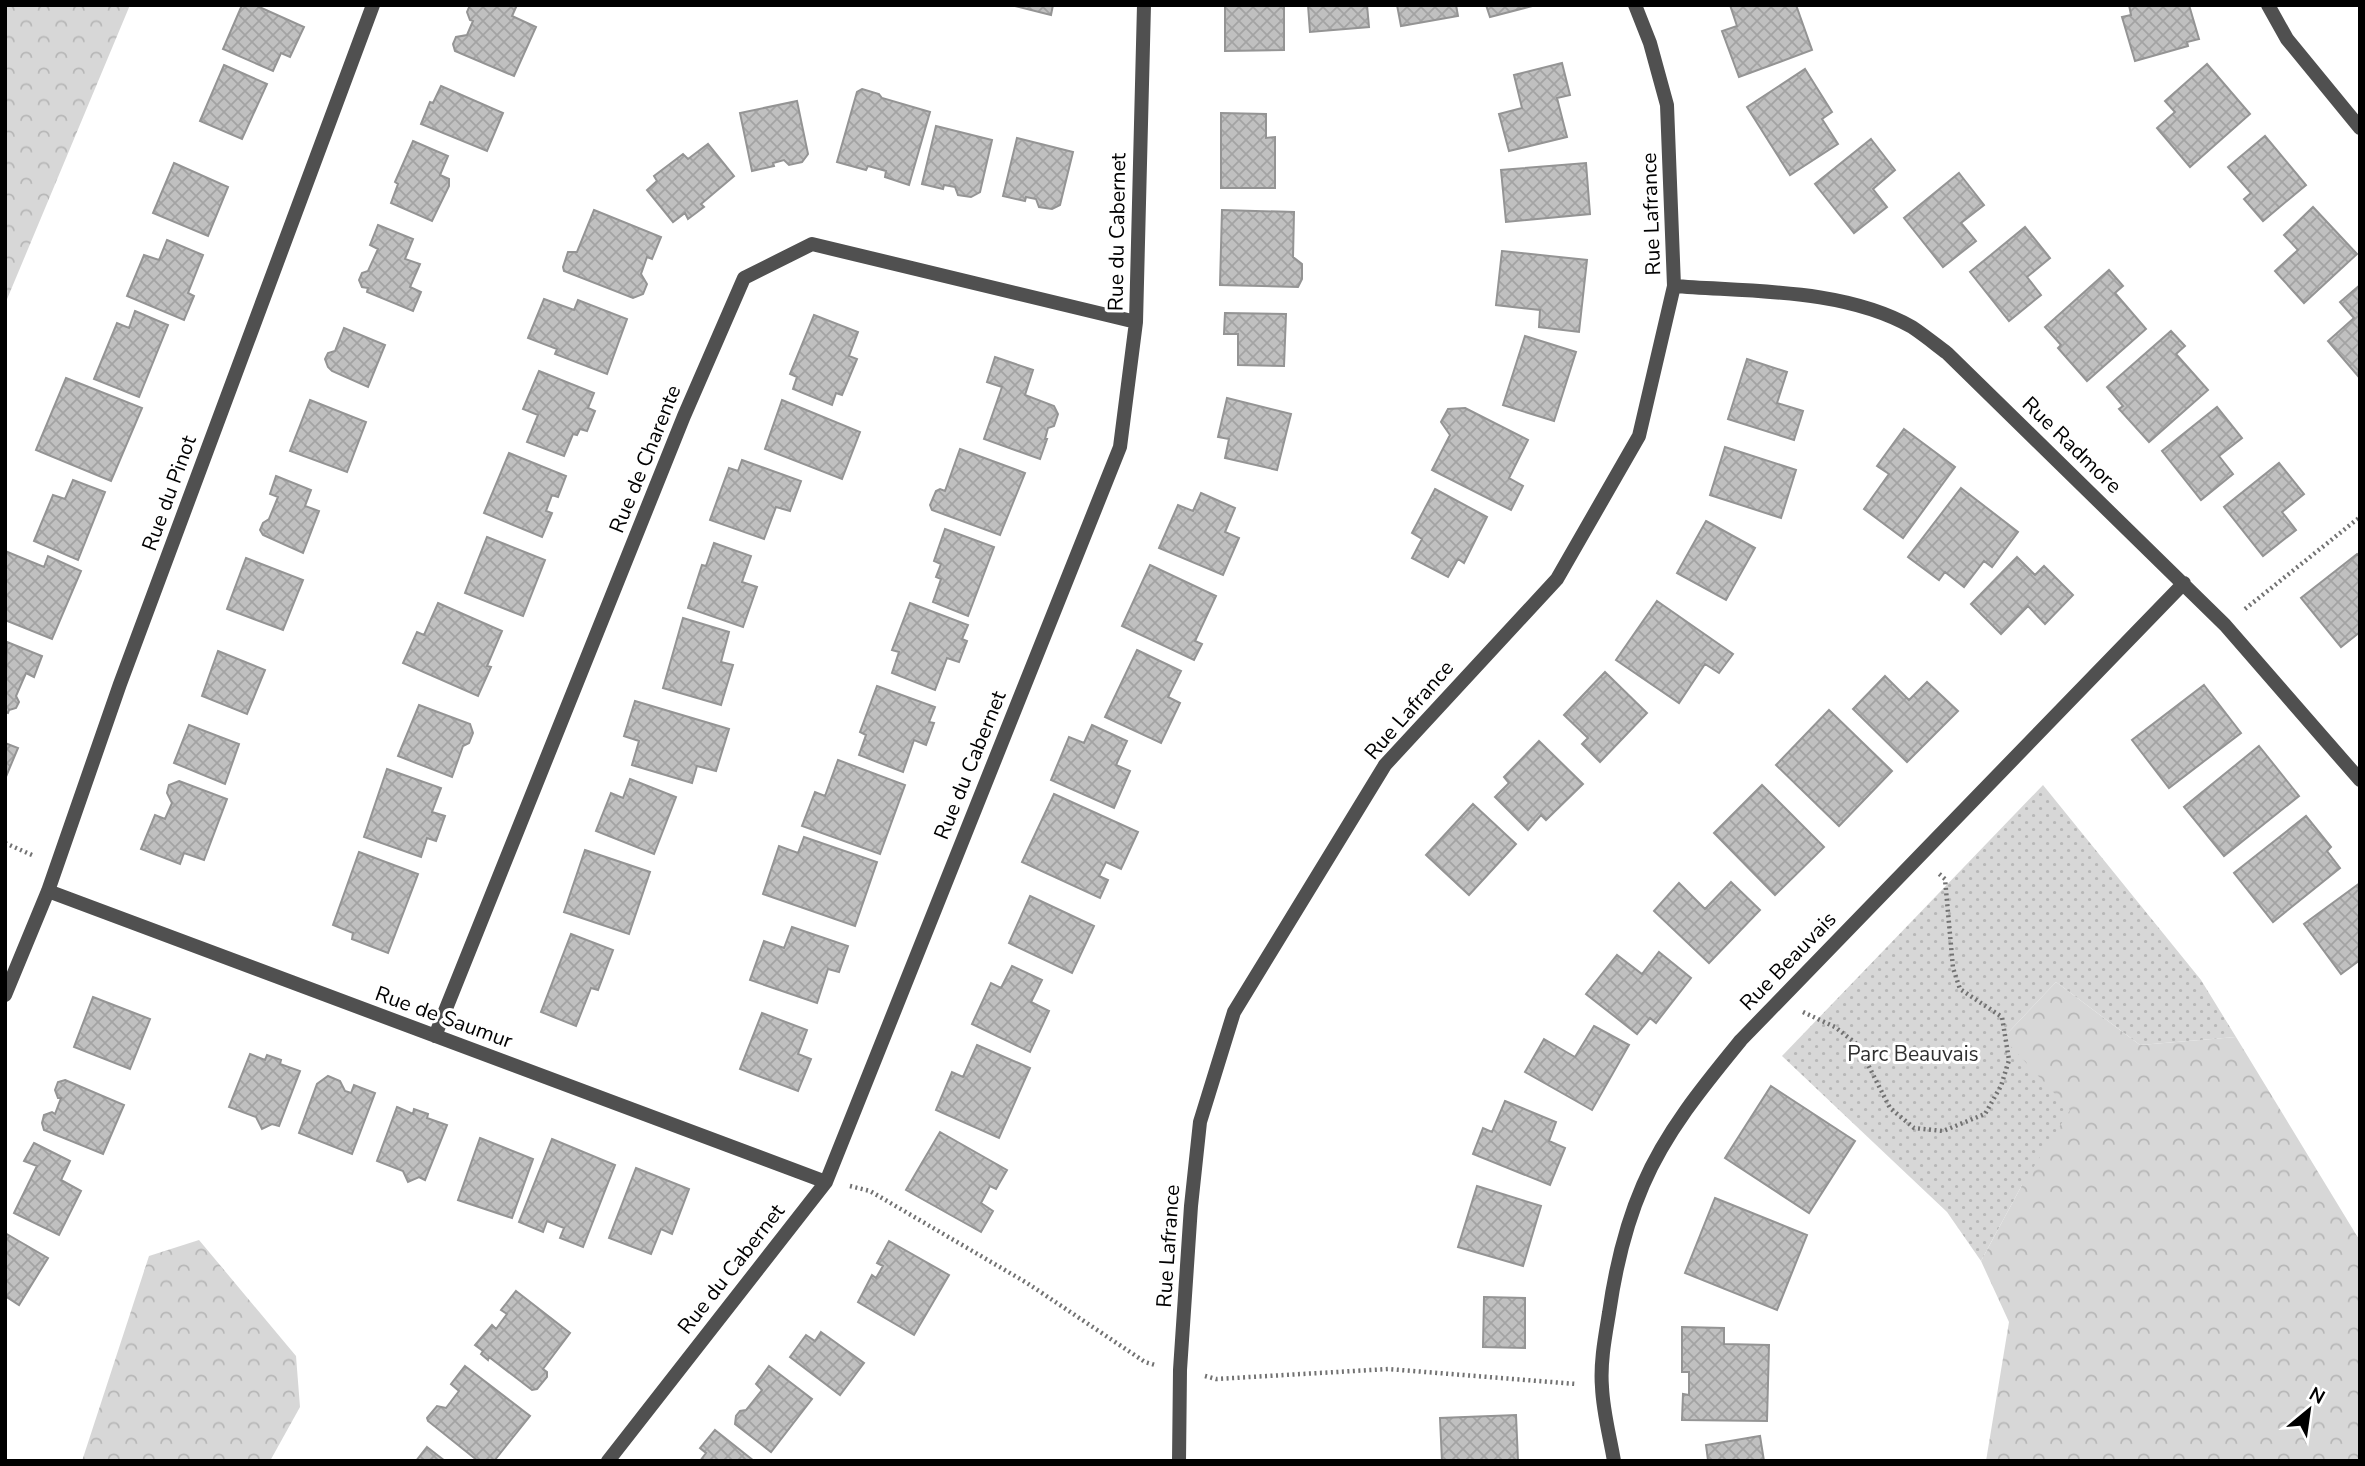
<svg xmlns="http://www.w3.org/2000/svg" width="2365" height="1466" font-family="'Nunito Sans',sans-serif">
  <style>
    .forest { fill: url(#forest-crowns) }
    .park { fill: url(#park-dots) }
    .building { fill: url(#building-cross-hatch); stroke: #949494; stroke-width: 2 }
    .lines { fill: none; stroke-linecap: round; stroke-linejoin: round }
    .path { stroke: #727272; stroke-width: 4.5; stroke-dasharray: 2 3.5; stroke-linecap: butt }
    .street { stroke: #505050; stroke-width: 14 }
    .labels { text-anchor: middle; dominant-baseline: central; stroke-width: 6; stroke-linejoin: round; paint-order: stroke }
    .street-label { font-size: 21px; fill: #000; stroke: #fff }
    .park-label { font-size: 21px; fill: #2e2e2e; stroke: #fff }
  </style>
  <defs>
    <pattern id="forest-crowns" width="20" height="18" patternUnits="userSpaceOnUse" patternTransform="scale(1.75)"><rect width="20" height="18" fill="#d7d7d7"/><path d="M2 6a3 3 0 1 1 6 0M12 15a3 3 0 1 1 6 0" fill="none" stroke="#b7b7b7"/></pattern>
    <pattern id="park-dots" width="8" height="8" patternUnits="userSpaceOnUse" patternTransform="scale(1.75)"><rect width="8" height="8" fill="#d7d7d7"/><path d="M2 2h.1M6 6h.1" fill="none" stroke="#b7b7b7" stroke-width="1.8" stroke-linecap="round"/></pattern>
    <pattern id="building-cross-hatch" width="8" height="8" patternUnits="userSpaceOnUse" patternTransform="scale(1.75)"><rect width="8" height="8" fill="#c0c0c0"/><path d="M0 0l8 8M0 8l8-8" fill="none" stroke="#a3a3a3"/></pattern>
  </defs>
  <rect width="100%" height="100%" fill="#fff"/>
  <path class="forest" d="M5,5H130L5,304Z
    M2056,982L2140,1045L2236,1037L2360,1241V1461H1986L2009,1322L1981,1261L2022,1185L2003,1038Z
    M199,1240L296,1356L300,1407L270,1461H82L149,1256Z"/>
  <path class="park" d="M2043,785L2201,980L2236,1037L2140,1045L2056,982L2003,1038L2070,1110L2022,1185L1981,1261L1947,1212L1782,1056Z"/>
  <path class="building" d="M242,5H255L304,27L290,57L281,53L273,71L223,49Z
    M470,5H517L512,16L536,27L514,76L455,51L453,44L456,37L467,35L473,21L470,20L467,12Z
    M1011,5H1053L1051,15Z
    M1225,5H1284V50L1225,51Z
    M1308,5H1367L1369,27L1310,32Z
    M1397,5H1456L1458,16L1401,26Z
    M1486,5H1536L1490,17Z
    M1730,5H1796L1812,50L1739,77L1722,31L1737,26Z
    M2129,5H2189L2199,39L2187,42L2188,46L2135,61L2122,17L2131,15Z
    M1562,63L1570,95L1557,98L1567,137L1509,151L1499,114L1522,108L1514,75Z
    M2207,64L2250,114L2190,167L2157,128L2175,112L2165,101Z
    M224,65L267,84L242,139L200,121Z
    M1805,69L1832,112L1822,119L1838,144L1790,175L1747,107Z
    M441,86L503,113L487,151L421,124L430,102L433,103Z
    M862,89L879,94L882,98L930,112L909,185L885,177L886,171L868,166L866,170L837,162L857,92Z
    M797,101L808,154L802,162L789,165L784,160L773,163L774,166L752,171L740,113Z
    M1221,113L1266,114V138L1275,137V188H1221Z
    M936,126L992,140L980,192L971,197L958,195L955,187L944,185L943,189L922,184Z
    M2265,136L2306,185L2263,221L2244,199L2251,193L2228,167Z
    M1017,138L1073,152L1060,205L1052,209L1039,207L1036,199L1026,197L1025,201L1003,196Z
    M1871,139L1895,170L1873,189L1887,207L1854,233L1815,184Z
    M413,141L448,156L440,175L449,179V186L432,221L391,203L398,184L395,182Z
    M708,144L734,176L701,204L704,207L688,219L685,213L673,222L647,190L657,181L654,176L683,154L688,159Z
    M174,163L228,187L208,236L153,213Z
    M1586,163L1590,214L1506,222L1501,170Z
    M1959,173L1984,205L1961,223L1976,241L1943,267L1904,218Z
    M2313,207L2357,254L2304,303L2275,271L2298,250L2284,235Z
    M594,210L661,237L652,259L647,257L641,274L647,284L643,294L633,298L564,271L563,267L568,252H577Z
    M1222,210L1294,212L1293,257L1302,264V279L1298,287L1220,285Z
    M378,225L413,239L405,259L420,264L410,287L421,292L413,311L367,292L368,288L362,287L359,280L362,273L368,271L378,249L370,245Z
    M2025,227L2050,258L2027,277L2041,295L2009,321L1970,272Z
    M167,240L203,255L188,293L194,296L184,320L127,296L144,255L159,260Z
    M1502,251L1587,260L1579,332L1539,327L1540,310L1496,305Z
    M2109,270L2123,286L2115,293L2146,329L2087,381L2058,348L2061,345L2045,327Z
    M2360,285V374L2358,376L2328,341L2354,318L2340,302Z
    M544,299L574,310L578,300L627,319L607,374L555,354L557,349L528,338Z
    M135,311L168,325L139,397L94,379L117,323L129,328Z
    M1225,313L1286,314L1284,366L1238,365V334H1224Z
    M814,315L858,332L849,356L857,359L842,395L836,393L832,405L793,389L797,377L790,374Z
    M344,328L385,345L368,387L332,371L328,367L325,359L328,353L335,351Z
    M2171,331L2185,346L2176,354L2208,390L2149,442L2119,409L2123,406L2107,387Z
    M1525,336L1576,352L1554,421L1503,405Z
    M995,357L1033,370L1025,395L1054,406L1058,414L1054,426L1048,428L1045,439H1047L1040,459L984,439L1002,387L987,382Z
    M1747,359L1787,372L1777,403L1803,411L1794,440L1728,419Z
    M539,371L594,393L588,408L595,411L587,431L580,429L577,435L573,434L564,456L527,442L538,415L523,409Z
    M66,378L142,408L111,481L36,450Z
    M1227,398L1291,414L1277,470L1225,458L1229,439L1218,437Z
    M310,400L366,422L347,472L290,451Z
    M782,400L860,432L842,479L765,449Z
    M2217,407L2242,438L2219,456L2233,474L2201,500L2162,451Z
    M1465,408L1528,440L1509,478L1523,486L1511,510L1432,470L1450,435L1441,422L1448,409Z
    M1904,429L1955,467L1903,538L1864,509L1889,474L1877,466Z
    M1725,447L1796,470L1781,518L1710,495Z
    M960,449L1025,473L1000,535L932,510L930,505L936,491L940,489L945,491Z
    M509,453L566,476L558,497L552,495L546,511L552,513L542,537L484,513Z
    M742,460L801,481L790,511L776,507L764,539L710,520L729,468L738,471Z
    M2279,463L2304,494L2282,512L2296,530L2263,556L2224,507Z
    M276,476L311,490L305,506L319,511L303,553L263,535L260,530L263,523L269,519L278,497L270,494Z
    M73,480L105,492L78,560L34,541L53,495L65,499Z
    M1961,488L2018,532L1992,567L1984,561L1964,587L1945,572L1939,580L1908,557Z
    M1435,489L1487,517L1464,563L1458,559L1448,577L1412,558L1422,539L1412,533Z
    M1201,493L1235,508L1225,532L1239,538L1223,575L1159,548L1178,505L1193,511Z
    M1706,521L1755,548L1726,600L1677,573Z
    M945,529L994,547L968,616L933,602L941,579L936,577L941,564L934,561Z
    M487,537L545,560L523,616L465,593Z
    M714,543L751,556L742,582L757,587L743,627L688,608L702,565L706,566Z
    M5,551L44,567L48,556L81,571L52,639L5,620Z
    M2357,554L2360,557V632L2341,647L2301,598Z
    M2017,557L2035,575L2044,566L2073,595L2045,624L2028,606L2001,634L1971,604Z
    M246,558L303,580L283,630L227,609Z
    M1150,565L1216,596L1195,641L1202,644L1194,660L1122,626Z
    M1657,601L1733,654L1719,673L1705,664L1679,703L1616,660Z
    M438,603L502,631L487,666L491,667L478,696L403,663L417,632L424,635Z
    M910,603L968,625L962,639L967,641L959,662L947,658L935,690L892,673L899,652L892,650Z
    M683,618L729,632L721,662L733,665L721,705L663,688Z
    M7,642L42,656L34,677L26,673L16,696L19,702L16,708L9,710L8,713L5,712Z
    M1137,650L1181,671L1168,697L1180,703L1161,743L1105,717Z
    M218,651L265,670L247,714L202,696Z
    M1605,672L1647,713L1600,762L1582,744L1588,738L1564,715Z
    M1885,676L1909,700L1927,682L1958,711L1907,762L1853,709Z
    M2204,685L2241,733L2169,788L2132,740Z
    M877,686L935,707L929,722L934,723L926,745L914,740L903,772L859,755L866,735L860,732Z
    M635,701L729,729L716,771L697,766L692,783L632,765L639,741L624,736Z
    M419,705L470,724L473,733L469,743L463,746L452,777L398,756Z
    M1829,710L1892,771L1839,826L1776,765Z
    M189,725L239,744L225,784L174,763Z
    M1092,725L1127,741L1116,765L1130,771L1114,808L1051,780L1069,737L1084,743Z
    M1539,741L1583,784L1546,820L1541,815L1528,830L1495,797L1509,783L1504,777Z
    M5,743L18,748L5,779Z
    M2259,746L2299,796L2224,856L2184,807Z
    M838,760L905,785L880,854L802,826L815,792L825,796Z
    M387,769L441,788L432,812L445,816L436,841L427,838L421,857L364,837Z
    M630,779L676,797L654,854L596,831L611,793L623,798Z
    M179,781L227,799L204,860L184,853L180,864L141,849L155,815L165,819L172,803L167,793L169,785Z
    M1762,785L1824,847L1775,895L1714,833Z
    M1054,794L1138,832L1121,869L1106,862L1099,876L1108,880L1100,898L1022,862Z
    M1473,804L1516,844L1469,895L1426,855Z
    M2306,816L2331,847L2327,851L2340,868L2273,922L2234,873Z
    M804,837L877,862L855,926L763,894L779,846L798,853Z
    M585,850L650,872L629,934L564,912Z
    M359,852L418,874L388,953L352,939L353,933L333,925Z
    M1731,882L1760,910L1709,963L1654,911L1679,883L1705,909Z
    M2360,883V960L2341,974L2304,924Z
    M1030,896L1094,926L1072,973L1009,943Z
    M792,927L848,946L839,972L828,969L817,1003L750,980L764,941L784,948Z
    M571,934L613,950L598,990L591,988L576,1026L541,1012Z
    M1659,952L1691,978L1656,1023L1650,1018L1637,1034L1586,994L1617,955L1642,974Z
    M1012,966L1042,980L1031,1002L1049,1011L1030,1052L972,1024L991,983L1001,988Z
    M93,997L150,1019L130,1069L74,1047Z
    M762,1013L807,1030L798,1054L811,1059L798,1091L740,1069Z
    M1594,1026L1629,1045L1592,1110L1525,1072L1544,1039L1575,1057Z
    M977,1045L1030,1068L999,1138L936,1110L952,1072L963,1077Z
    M250,1054L265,1060L267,1055L281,1060L280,1064L300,1071L279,1126L272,1124L262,1129L256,1117L229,1107Z
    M328,1076L340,1081L345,1091L351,1093L354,1085L375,1093L352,1154L299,1133L317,1084Z
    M65,1080L124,1105L103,1154L44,1130L42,1123L44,1115L52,1112L55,1114L61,1098H58L55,1090L58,1082Z
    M1771,1086L1855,1141L1809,1213L1725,1158Z
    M1505,1101L1556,1122L1549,1141L1565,1148L1550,1185L1473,1154L1483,1128L1492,1132Z
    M397,1107L413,1114L414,1109L428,1114L427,1118L447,1125L425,1180L419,1177L408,1182L403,1171L377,1161Z
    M940,1132L1007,1170L996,1189L990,1186L981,1203L993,1211L981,1232L906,1190Z
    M480,1138L533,1159L512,1218L458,1200Z
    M552,1139L615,1165L583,1247L560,1238L564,1228L547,1221L543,1232L519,1222Z
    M34,1143L70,1161L61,1180L81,1191L59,1235L14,1213L37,1166L24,1161Z
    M636,1168L689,1189L672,1234L661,1229L651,1254L609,1238Z
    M1477,1186L1541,1206L1523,1266L1458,1247Z
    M1715,1198L1807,1235L1777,1310L1685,1273Z
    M5,1233L48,1258L19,1305L5,1296Z
    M889,1241L949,1275L914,1335L858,1302L872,1275L876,1278L883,1266L877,1263Z
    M516,1291L570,1333L543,1369L547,1372V1377L537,1389L532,1390L489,1357L488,1360L481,1354L483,1351L475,1345L492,1325L496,1329L507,1314L501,1310Z
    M1484,1297L1525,1298V1348L1483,1347Z
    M1682,1327L1724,1328V1344L1769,1345L1767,1421L1682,1420L1683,1394L1689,1395V1372H1682Z
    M821,1332L864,1363L840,1395L790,1357L806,1335L815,1341Z
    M465,1366L530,1416L494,1461H478L428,1421L427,1418L437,1406L446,1408L459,1391L451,1384Z
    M769,1366L812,1399L771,1452L735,1424L736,1416L740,1411L746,1410L762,1390L756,1384Z
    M1516,1415L1518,1461H1442L1440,1418Z
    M715,1430L754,1461H700L706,1453L700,1448Z
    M1760,1436L1764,1461H1705L1708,1460L1706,1445Z
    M427,1447L445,1461H416Z"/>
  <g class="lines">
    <path class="path" d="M2245,609L2360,517
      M5,843L32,855
      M1803,1012L1835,1027L1858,1045L1890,1108L1914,1128L1943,1131L1985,1114L2001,1086L2009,1060L2002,1017L1960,989L1953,968L1945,879L1937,872
      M850,1186L870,1191L1027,1283L1145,1362L1155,1365
      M1205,1376L1216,1379L1388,1369L1576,1384"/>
    <path class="street" d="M2268,5L2287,39L2360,128
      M1674,286C1751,292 1843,288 1912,327C1924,335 1935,344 1947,353L2225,625L2360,780
      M48,891L826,1182
      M5,995L48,891L120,684L373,5
      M435,1036L684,416L744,278L812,244L1136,322
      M608,1461L826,1182L1120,447L1136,322L1144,5
      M1179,1461L1180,1370L1191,1206L1200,1122L1234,1012L1385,765L1557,579L1639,436L1674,286L1667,105L1650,43L1635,5
      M1614,1461C1610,1437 1603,1412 1602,1387C1600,1363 1605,1337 1609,1313C1615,1271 1626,1224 1643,1185C1666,1131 1705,1084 1741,1040L2184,583"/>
  </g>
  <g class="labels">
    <g class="street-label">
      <text transform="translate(1651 214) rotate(-92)">Rue Lafrance</text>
      <text transform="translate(1117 232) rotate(-89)">Rue du Cabernet</text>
      <text transform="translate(2072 445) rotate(44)">Rue Radmore</text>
      <text transform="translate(645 459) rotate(-68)">Rue de Charente</text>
      <text transform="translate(169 493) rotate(-70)">Rue du Pinot</text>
      <text transform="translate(1409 710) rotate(-49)">Rue Lafrance</text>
      <text transform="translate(970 765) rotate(-68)">Rue du Cabernet</text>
      <text transform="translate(1788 961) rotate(-46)">Rue Beauvais</text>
      <text transform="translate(444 1017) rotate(20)">Rue de Saumur</text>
      <text transform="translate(1168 1246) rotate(-86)">Rue Lafrance</text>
      <text transform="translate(731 1269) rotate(-52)">Rue du Cabernet</text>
    </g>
    <g class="park-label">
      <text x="1913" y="1054">Parc Beauvais</text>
    </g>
  </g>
  <rect width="2365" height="1466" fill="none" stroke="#000000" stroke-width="14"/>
  <g transform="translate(2309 1410) rotate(29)" stroke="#ffffff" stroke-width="5" paint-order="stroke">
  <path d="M0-5L12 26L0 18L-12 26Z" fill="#000000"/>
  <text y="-10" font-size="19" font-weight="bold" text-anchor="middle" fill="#000000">N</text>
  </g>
</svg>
